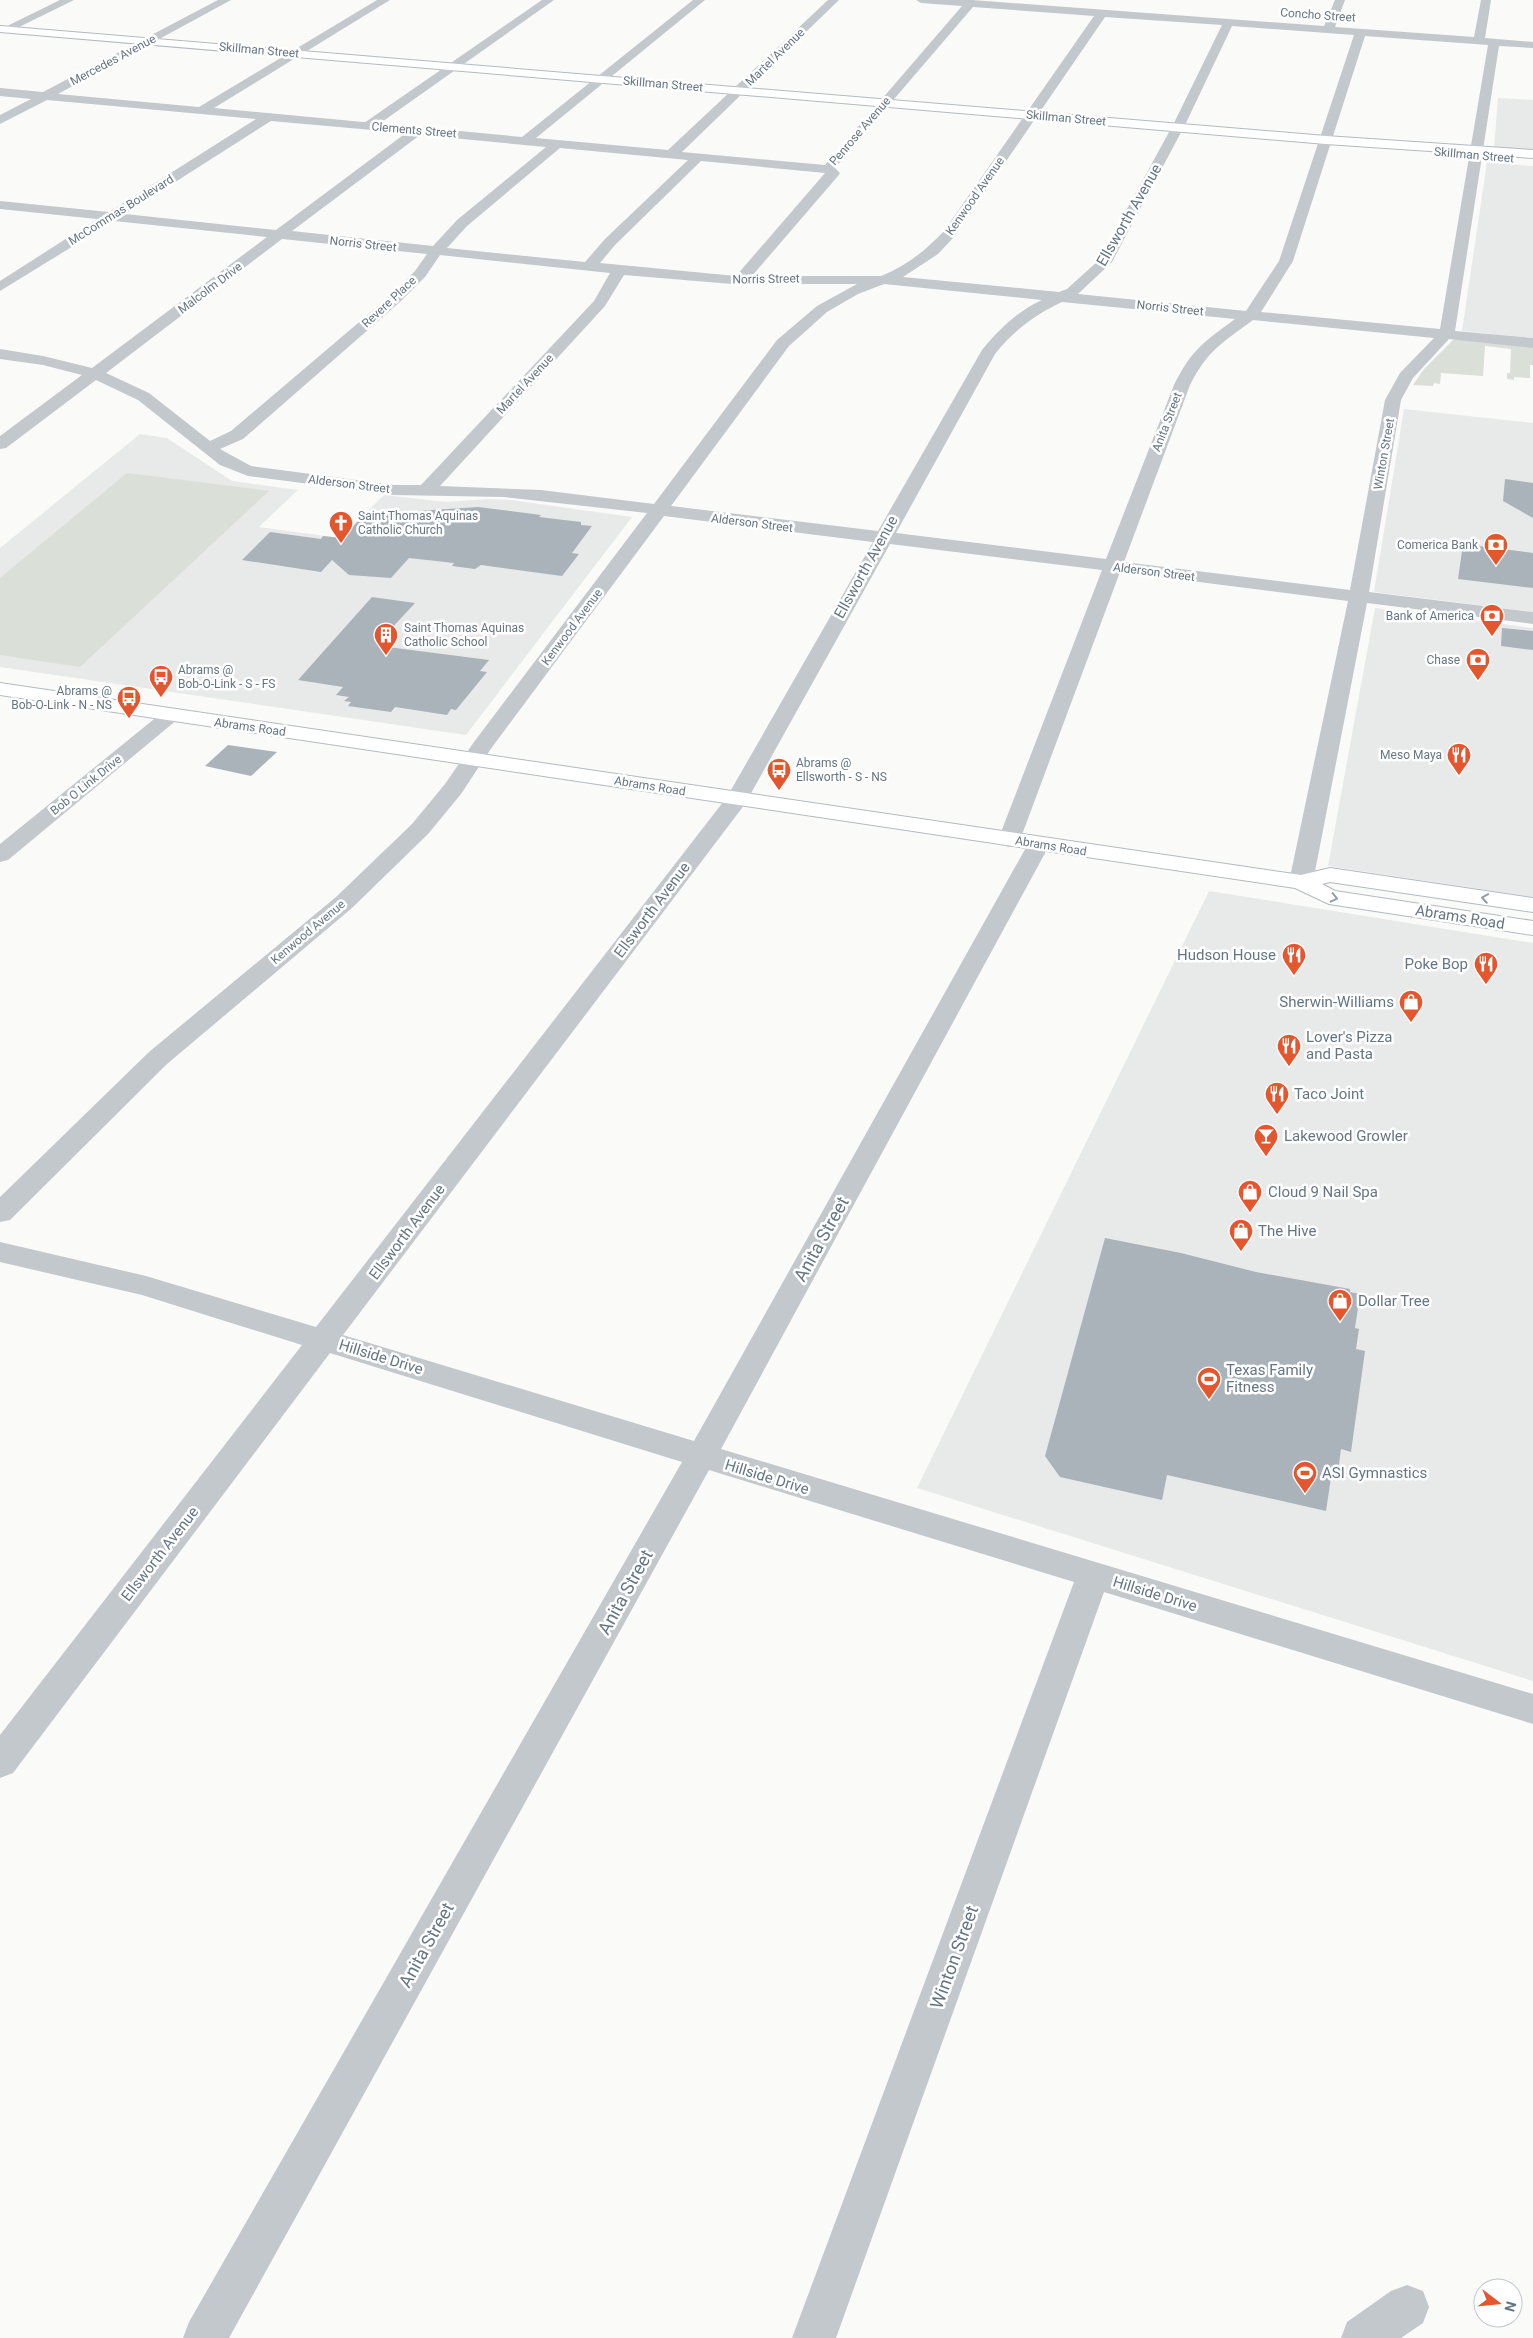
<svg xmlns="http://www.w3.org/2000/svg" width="1533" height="2338" font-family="Roboto,sans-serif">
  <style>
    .built { fill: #e8e9e9 }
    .green { fill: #dadfd7 }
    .building { fill: #aab3b9 }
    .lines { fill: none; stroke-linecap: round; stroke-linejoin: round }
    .secondary-casing { stroke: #b3babf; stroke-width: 2 }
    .minor { fill: #c3c8cc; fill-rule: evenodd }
    .tertiary { fill: #c3c8cc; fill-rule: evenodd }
    .secondary { fill: #fff; fill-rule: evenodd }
    .oneway { stroke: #939fa8 }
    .labels { text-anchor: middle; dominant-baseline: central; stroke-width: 5; stroke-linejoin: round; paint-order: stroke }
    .far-street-label { font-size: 12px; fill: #657683; stroke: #fff }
    .far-poi-label { font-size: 12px; fill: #657683; stroke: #fff; text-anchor: end }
    .street-label { font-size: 15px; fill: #657683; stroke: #fff }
    .poi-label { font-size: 15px; fill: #657683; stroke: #fff; text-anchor: start }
    .near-street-label { font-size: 18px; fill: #657683; stroke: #fff }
  </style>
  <rect width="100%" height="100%" fill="#fafaf8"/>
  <path class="built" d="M1498,98L1533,100V151L1494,148Z
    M1487,162L1533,166V338L1462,331Z
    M1404,409L1533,423V612L1374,592Z
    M140,434L167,438L232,481L298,490L259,527L340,538L384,495L446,502L488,499L511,500L632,517L466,735L0,667V548Z
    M1375,608L1533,628V897L1328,866Z
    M1209,891L1533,943V1681L917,1488Z"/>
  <path class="green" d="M1454,339L1533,345V365H1530V378L1514,377V380L1507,379V373H1510L1511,349L1485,346L1483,376L1441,373L1440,384L1434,383L1433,386L1413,385L1424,369Z
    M127,473L269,491L80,667L0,655V578Z"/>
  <path class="building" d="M1505,479L1533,483V518L1503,501Z
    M478,507L541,515L539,517L581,522V525L592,526L572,553L579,554L562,576L481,565L475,569L452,566L454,563L409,558L391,578L349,575L332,560L321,572L242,560L270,532L321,539L323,536L342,538L360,519L379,521L387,513Z
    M1463,544L1533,553V588L1458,579Z
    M372,597L415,603L389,631L392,633L380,646L489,660L480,671L487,672L456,710L451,709L447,715L395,707L391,712L348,706L351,702L344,701L349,697L336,695L343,687L298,680Z
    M1502,628L1533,631V650L1501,646Z
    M228,745L277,752L251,776L205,766Z
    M1105,1238L1181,1253L1256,1272L1350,1289V1292L1360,1294L1355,1328L1359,1329L1356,1349L1365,1351L1351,1452L1341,1449L1338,1472L1332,1471L1326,1511L1167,1475L1162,1500L1060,1477L1045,1456Z"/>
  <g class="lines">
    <defs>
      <path id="secondary" d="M0,26L1326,136L1533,150V158L1326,144L0,32Z
        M0,683L1301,875L1330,868L1533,898V912L1330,882L1322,884L1335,891L1533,921V935L1329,904L1295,888L0,695Z"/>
    </defs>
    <use href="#secondary" class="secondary-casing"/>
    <path class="minor" d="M60,0H74L11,31H3L1,29Z
      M218,0H231L58,94L199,107L377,0H390L214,108L522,137L693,0H705L536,138L668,150L828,0H839L682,152L825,165L962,6L921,3L916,0H972L1324,26L1335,0H1345L1335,27L1474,37L1481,0H1491L1485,38L1533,42V48L1499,46L1455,331L1533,338V348L1449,339L1413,378L1401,400L1369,592L1533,612V624L1367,603L1313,882L1309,887L1301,889L1293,887L1289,882L1348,601L1120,572L1020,840L1017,845L1009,847L1001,845L998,840L1102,570L890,544L745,804L343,1335L694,1441L1028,844L1031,839L1039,837L1047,839L1050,844L721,1449L1533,1694V1724L1104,1592L836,2338H792L1074,1582L709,1470L229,2338H183L189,2322L682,1462L330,1353L13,1773L0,1778V1735L302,1345L142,1295L0,1262V1242L146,1276L316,1327L727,797L873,542L664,516L490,750L461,794L428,834L352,908L167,1064L10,1220L0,1222V1197L149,1052L336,897L412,824L445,784L474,742L647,513L504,497L394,495L248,476L220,465L138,400L96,380L6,448L0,449V436L82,375L43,365L0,359V349L43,356L92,368L267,237L114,221L0,291V281L97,219L0,209V201L109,212L256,119L47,100L0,124V115L31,99L0,96V88L43,92ZM973,7L1094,16L944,231C925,251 906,266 881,276H752L838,176L840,173L835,168ZM1105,17L1222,25L1174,123L1099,260L1067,289L1059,292L903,277L938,254L954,237ZM1232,26L1354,35L1279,261L1246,311L1078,294L1112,262L1186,123ZM1365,36L1488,45L1440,329L1261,312L1293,261ZM271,121L406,133L276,230L125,214ZM420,135L546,147L457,220L433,246L292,231ZM560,148L688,160L605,239L585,262L447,248L467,226ZM701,161L825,173L736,276L600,263L615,245ZM282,239L427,254L415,271L391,295L231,431L210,441L149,393L106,373ZM440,255L610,273L594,301L421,485H394L251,466L220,449L243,439L401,301L425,277ZM624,275L732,284H857L817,306L777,340L654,504L541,490L440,486L605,306ZM884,284L1042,300C1019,310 998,330 982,350L878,531L671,506L789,346L827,312L858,294ZM1062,302L1235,319C1204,342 1192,349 1174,385L1106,559L896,533L995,354C1013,331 1036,314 1062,302ZM1253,320L1434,338L1400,373L1385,400L1350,590L1124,562L1190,385C1208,350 1222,343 1253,320Z
      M171,709L178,711L181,715L178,719L8,860L0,862V844L164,711Z
      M1407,2285L1423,2291L1429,2307L1423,2323L1401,2338H1341L1347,2322L1391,2291Z"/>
    <path class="tertiary" d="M542,0H554L372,129H364L362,126L364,123Z"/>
    <use href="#secondary" class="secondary"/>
  </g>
  <defs><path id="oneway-chevron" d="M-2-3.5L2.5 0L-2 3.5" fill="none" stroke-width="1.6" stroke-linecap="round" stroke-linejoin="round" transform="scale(1.25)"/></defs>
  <g class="oneway">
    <use href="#oneway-chevron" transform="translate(1334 898) rotate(13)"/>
    <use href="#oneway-chevron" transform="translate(1485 898) rotate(-171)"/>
  </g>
  <defs>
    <symbol id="church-pin" viewBox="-11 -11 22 30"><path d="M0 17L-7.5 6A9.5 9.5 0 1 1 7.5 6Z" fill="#e4572e" stroke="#fff"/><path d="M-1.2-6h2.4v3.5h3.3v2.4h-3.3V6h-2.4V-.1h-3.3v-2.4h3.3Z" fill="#fff"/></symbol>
    <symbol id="bank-pin" viewBox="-11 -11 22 30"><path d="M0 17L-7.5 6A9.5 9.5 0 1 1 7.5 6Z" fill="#e4572e" stroke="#fff"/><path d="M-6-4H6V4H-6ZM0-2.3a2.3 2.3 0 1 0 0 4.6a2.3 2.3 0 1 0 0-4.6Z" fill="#fff"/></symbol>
    <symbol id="building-pin" viewBox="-11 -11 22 30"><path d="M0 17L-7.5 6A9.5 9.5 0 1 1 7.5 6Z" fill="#e4572e" stroke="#fff"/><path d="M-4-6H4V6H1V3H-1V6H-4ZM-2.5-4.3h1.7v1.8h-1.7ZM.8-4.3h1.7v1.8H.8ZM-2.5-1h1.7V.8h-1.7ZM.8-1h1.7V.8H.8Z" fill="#fff"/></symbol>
    <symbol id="bus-pin" viewBox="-11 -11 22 30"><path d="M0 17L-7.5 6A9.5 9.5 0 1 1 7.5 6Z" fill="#e4572e" stroke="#fff"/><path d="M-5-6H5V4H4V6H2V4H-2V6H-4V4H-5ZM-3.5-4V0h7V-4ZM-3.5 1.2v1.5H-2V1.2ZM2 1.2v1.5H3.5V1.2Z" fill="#fff"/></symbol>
    <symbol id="restaurant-pin" viewBox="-11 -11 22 30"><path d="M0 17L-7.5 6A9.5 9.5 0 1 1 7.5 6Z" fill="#e4572e" stroke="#fff"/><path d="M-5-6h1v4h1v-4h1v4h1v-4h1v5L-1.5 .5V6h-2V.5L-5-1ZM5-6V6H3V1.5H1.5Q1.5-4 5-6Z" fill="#fff"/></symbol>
    <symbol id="shop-pin" viewBox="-11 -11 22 30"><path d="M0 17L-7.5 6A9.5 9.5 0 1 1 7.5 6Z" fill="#e4572e" stroke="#fff"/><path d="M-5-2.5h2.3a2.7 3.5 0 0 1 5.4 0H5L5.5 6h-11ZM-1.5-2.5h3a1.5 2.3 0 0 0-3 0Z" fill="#fff"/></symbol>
    <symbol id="bar-pin" viewBox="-11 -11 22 30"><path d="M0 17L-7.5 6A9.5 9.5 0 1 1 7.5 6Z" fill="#e4572e" stroke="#fff"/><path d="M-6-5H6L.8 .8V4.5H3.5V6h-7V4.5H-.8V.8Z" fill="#fff"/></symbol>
    <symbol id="stadium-pin" viewBox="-11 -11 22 30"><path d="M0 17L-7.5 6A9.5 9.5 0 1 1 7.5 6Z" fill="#e4572e" stroke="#fff"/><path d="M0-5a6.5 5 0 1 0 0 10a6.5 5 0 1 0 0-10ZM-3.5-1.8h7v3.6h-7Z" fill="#fff"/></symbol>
  </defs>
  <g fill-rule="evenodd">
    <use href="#church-pin" x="327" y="509" width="28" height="38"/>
    <use href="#bank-pin" x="1482" y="531" width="28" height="38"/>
    <use href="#bank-pin" x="1478" y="602" width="28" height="38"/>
    <use href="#building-pin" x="372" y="621" width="28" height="38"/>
    <use href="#bank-pin" x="1464" y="646" width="28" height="38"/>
    <use href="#bus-pin" x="147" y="663" width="28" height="38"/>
    <use href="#bus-pin" x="115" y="684" width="28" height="38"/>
    <use href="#restaurant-pin" x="1445" y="741" width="28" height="38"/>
    <use href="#bus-pin" x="765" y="756" width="28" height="38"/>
    <use href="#restaurant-pin" x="1280" y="941" width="28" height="38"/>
    <use href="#restaurant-pin" x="1472" y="950" width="28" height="38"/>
    <use href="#shop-pin" x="1397" y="988" width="28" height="38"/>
    <use href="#restaurant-pin" x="1275" y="1032" width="28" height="38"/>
    <use href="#restaurant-pin" x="1263" y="1080" width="28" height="38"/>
    <use href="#bar-pin" x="1252" y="1122" width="28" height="38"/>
    <use href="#shop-pin" x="1236" y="1178" width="28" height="38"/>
    <use href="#shop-pin" x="1227" y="1217" width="28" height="38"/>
    <use href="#shop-pin" x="1326" y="1287" width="28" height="38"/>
    <use href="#stadium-pin" x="1195" y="1365" width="28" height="38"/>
    <use href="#stadium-pin" x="1291" y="1459" width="28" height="38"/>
  </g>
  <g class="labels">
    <g class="far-street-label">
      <text transform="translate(1318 15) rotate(4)">Concho Street</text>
      <text transform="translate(259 50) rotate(5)">Skillman Street</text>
      <text transform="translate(775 57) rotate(-44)">Martel Avenue</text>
      <text transform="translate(113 60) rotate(-28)">Mercedes Avenue</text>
      <text transform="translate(663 84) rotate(5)">Skillman Street</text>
      <text transform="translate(1066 118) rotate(5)">Skillman Street</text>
      <text transform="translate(414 130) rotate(5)">Clements Street</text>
      <text transform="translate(860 131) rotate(-49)">Penrose Avenue</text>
      <text transform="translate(1474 155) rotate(5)">Skillman Street</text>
      <text transform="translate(975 196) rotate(-55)">Kenwood Avenue</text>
      <text transform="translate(121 210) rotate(-32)">McCommas Boulevard</text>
      <text transform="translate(363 244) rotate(6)">Norris Street</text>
      <text transform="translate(766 279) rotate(-1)">Norris Street</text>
      <text transform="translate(210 288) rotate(-37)">Malcolm Drive</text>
      <text transform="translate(389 302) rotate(-43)">Revere Place</text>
      <text transform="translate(1170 308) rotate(6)">Norris Street</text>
      <text transform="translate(525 384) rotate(-47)">Martel Avenue</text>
      <text transform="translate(1167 422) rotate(-69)">Anita Street</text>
      <text transform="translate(1384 454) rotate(-80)">Winton Street</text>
      <text transform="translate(349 484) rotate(7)">Alderson Street</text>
      <text transform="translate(752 523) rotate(7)">Alderson Street</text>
      <text transform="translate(1154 572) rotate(7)">Alderson Street</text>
      <text transform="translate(572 627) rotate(-53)">Kenwood Avenue</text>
      <text transform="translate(250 727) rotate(8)">Abrams Road</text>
      <text transform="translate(86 785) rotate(-39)">Bob O Link Drive</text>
      <text transform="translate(650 786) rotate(9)">Abrams Road</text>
      <text transform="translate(1051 846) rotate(9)">Abrams Road</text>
      <text transform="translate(308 932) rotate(-40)">Kenwood Avenue</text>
    </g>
    <g class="far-poi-label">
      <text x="358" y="516" text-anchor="start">Saint Thomas Aquinas<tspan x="358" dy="14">Catholic Church</tspan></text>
      <text x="1478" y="545">Comerica Bank</text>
      <text x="1474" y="616">Bank of America</text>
      <text x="404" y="628" text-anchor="start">Saint Thomas Aquinas<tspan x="404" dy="14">Catholic School</tspan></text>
      <text x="1460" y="660">Chase</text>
      <text x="178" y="670" text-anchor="start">Abrams @<tspan x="178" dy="14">Bob-O-Link - S - FS</tspan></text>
      <text x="112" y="691">Abrams @<tspan x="112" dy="14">Bob-O-Link - N - NS</tspan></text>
      <text x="1442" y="755">Meso Maya</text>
      <text x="796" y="763" text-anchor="start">Abrams @<tspan x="796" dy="14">Ellsworth - S - NS</tspan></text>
    </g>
    <g class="street-label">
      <text transform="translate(1129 215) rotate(-60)">Ellsworth Avenue</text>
      <text transform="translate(866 567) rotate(-61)">Ellsworth Avenue</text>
      <text transform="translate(652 910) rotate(-53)">Ellsworth Avenue</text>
      <text transform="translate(1460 917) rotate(9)">Abrams Road</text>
      <text transform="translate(407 1232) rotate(-53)">Ellsworth Avenue</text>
      <text transform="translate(381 1357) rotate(17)">Hillside Drive</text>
      <text transform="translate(767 1477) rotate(17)">Hillside Drive</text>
      <text transform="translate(160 1554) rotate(-52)">Ellsworth Avenue</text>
      <text transform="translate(1155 1594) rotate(17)">Hillside Drive</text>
    </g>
    <g class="poi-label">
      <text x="1276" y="955" text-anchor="end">Hudson House</text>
      <text x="1468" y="964" text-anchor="end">Poke Bop</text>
      <text x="1394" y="1002" text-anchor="end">Sherwin-Williams</text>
      <text x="1306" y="1037">Lover's Pizza<tspan x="1306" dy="17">and Pasta</tspan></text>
      <text x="1294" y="1094">Taco Joint</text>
      <text x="1284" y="1136">Lakewood Growler</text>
      <text x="1268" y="1192">Cloud 9 Nail Spa</text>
      <text x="1258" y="1231">The Hive</text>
      <text x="1358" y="1301">Dollar Tree</text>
      <text x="1226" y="1370">Texas Family<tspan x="1226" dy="17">Fitness</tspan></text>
      <text x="1322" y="1473">ASI Gymnastics</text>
    </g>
    <g class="near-street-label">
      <text transform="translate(821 1239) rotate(-61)">Anita Street</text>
      <text transform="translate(625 1592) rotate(-61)">Anita Street</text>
      <text transform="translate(426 1945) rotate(-61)">Anita Street</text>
      <text transform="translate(954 1957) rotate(-70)">Winton Street</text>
    </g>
  </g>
  <g transform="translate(1498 2303) rotate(106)"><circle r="24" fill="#ffffff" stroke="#c1c8cd"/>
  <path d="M0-4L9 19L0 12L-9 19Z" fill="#e4572e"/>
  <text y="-8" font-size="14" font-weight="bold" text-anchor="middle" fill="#657683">N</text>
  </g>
</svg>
